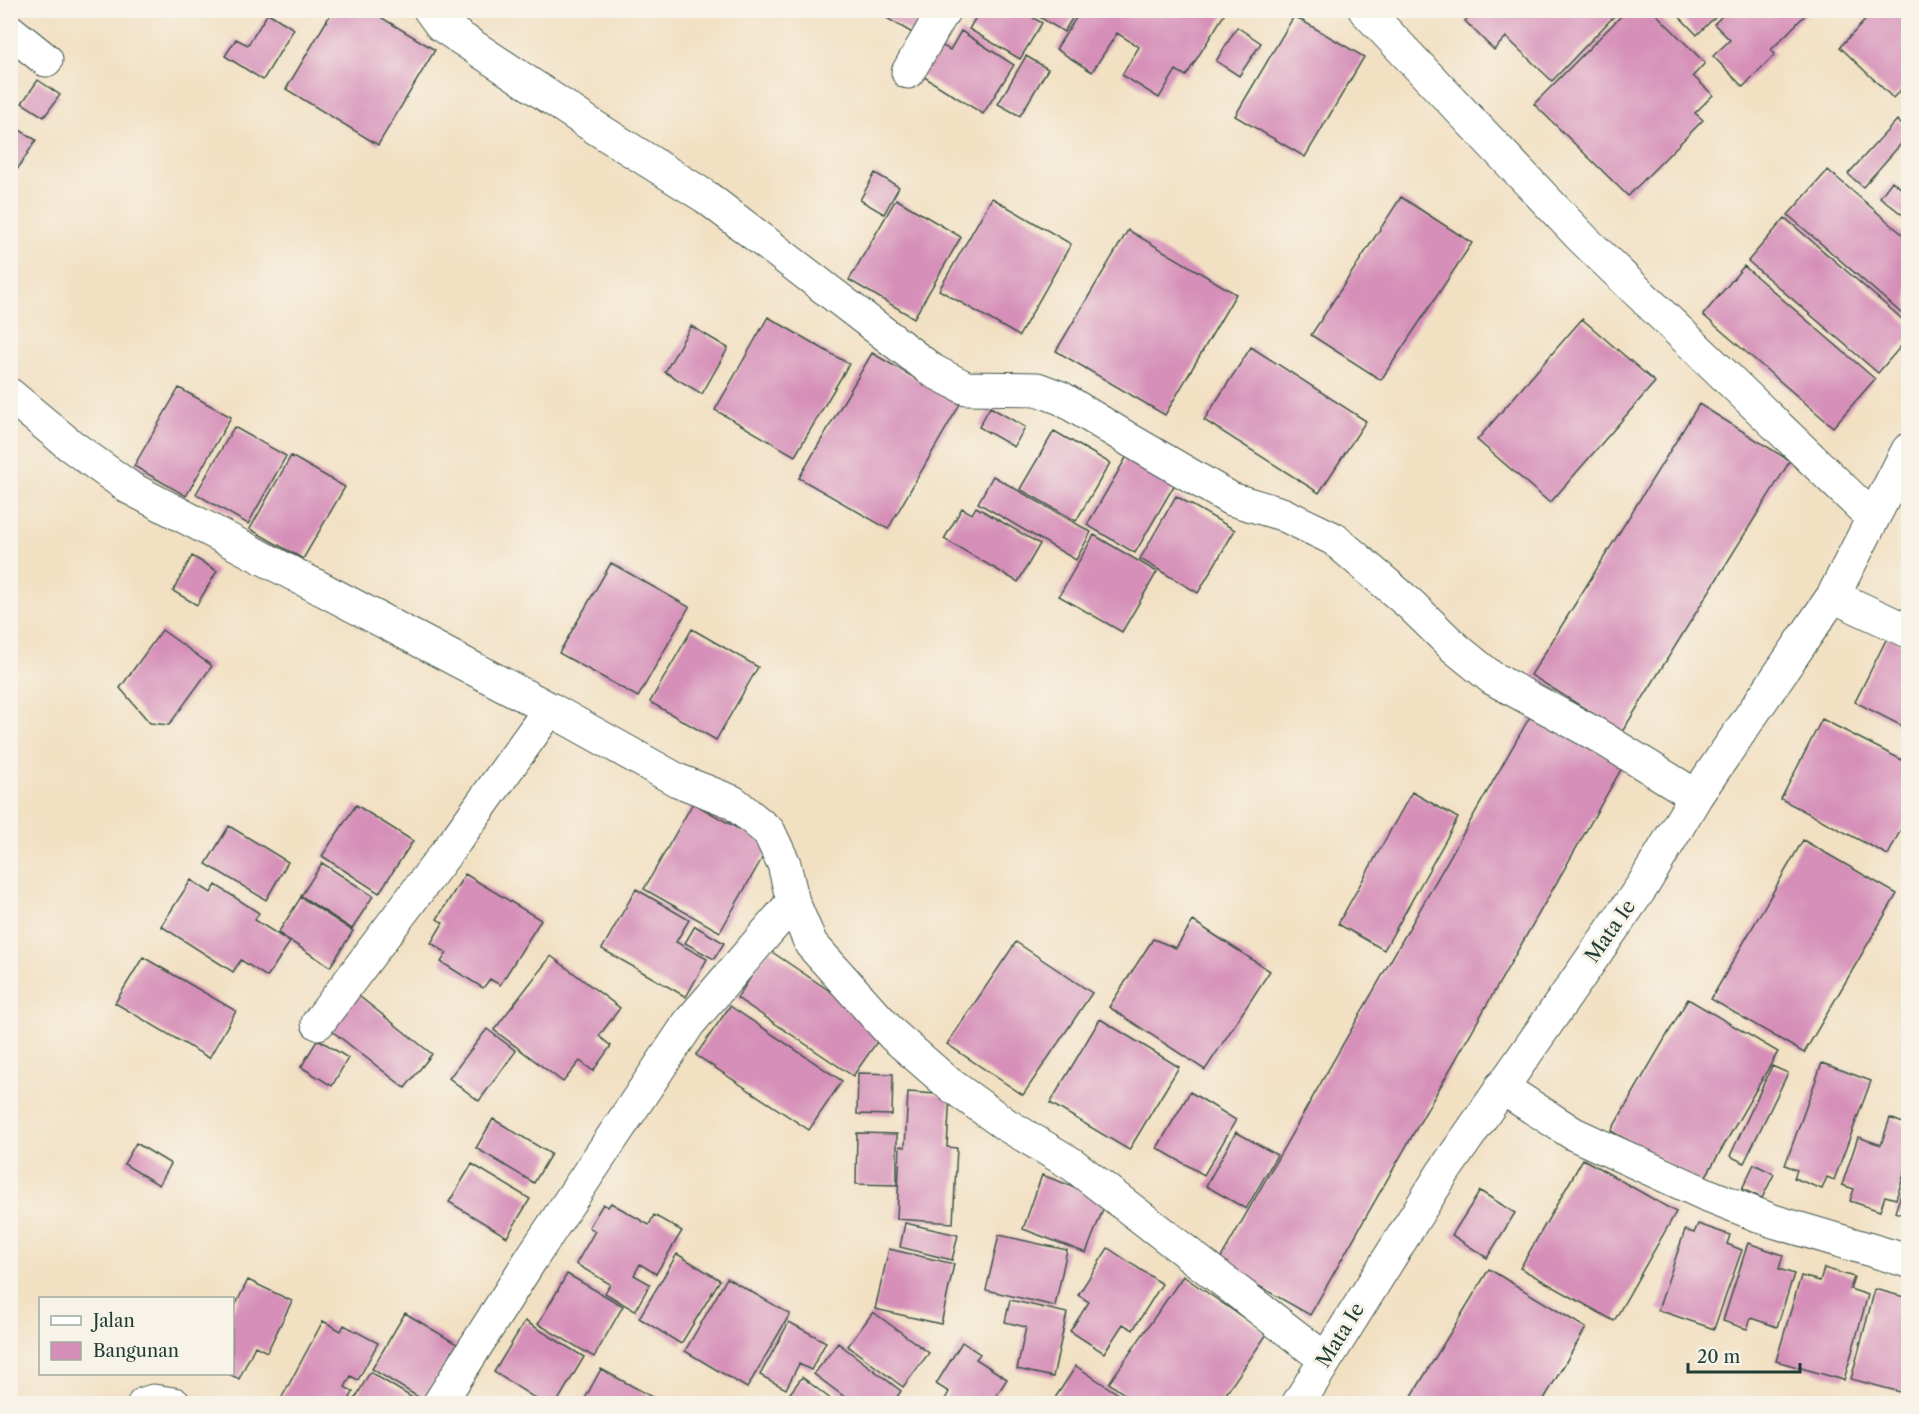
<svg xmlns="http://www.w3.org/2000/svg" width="1919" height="1414" font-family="'Libre Caslon Text',serif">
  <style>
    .building { fill: #d68fb8 }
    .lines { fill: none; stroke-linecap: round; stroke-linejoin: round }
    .minor-casing { stroke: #3f5549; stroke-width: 35 }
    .minor { stroke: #fff; stroke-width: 33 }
    .labels { text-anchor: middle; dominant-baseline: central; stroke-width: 6; stroke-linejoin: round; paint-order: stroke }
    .street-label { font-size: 20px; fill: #1f3d34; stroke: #f7f3e8 }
  </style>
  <rect width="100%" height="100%" fill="#f7f3e8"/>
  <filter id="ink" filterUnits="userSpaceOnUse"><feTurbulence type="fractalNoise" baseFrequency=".0167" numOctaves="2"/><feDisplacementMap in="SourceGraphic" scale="12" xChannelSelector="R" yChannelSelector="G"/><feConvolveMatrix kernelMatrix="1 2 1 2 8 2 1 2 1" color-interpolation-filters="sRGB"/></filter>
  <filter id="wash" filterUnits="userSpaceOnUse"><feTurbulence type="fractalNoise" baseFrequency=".008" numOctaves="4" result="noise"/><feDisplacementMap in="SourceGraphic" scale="24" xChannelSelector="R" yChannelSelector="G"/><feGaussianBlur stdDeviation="1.35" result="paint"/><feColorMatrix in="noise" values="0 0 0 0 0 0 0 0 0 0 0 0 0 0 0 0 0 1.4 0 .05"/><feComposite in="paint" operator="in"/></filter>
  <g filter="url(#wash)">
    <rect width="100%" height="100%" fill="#f2e0c3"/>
    <g id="blocks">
      <path class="building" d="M333,10H369L435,50L378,145L286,89Z
        M873,10H934L919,37Z
        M980,10H1021L1042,23L1020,59L969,29Z
        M1028,10H1077L1064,32Z
        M1081,10H1227L1186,76L1176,70L1159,98L1122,75L1139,47L1117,33L1092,72L1056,49Z
        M1475,10H1620L1552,81L1506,37L1494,50L1465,21Z
        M1627,10H1652L1705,63L1693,76L1713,95L1695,113L1703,120L1628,196L1534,104Z
        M1673,10H1722L1697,35Z
        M1728,10H1810L1771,50L1775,54L1743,87L1713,56L1730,40L1714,24Z
        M1875,10H1908V82L1893,98L1840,47Z
        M268,13L294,29L263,80L225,56L236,39L248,45Z
        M1294,16L1364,57L1305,157L1235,116Z
        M1237,27L1261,43L1239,76L1216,61Z
        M961,31L1014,65L983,114L921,75L941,45L950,50Z
        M1026,56L1048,69L1020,116L998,104Z
        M38,80L60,95L44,117L22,103Z
        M1897,120L1908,131V136L1863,187L1848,174Z
        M10,124L36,140L10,181Z
        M1828,170L1908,239V319L1788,215Z
        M875,173L899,187L884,214L860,200Z
        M1892,181L1908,194V219L1880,197Z
        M1401,197L1472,243L1381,380L1311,335Z
        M992,198L1071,244L1019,336L939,290Z
        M896,199L961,237L914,318L849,280Z
        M1785,218L1908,324V338L1878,373L1748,261Z
        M1128,230L1236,294L1165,415L1056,351Z
        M1744,266L1875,379L1833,427L1703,315Z
        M768,317L849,364L795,456L715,410Z
        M1582,319L1655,382L1550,503L1477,440Z
        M691,326L728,348L702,394L665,372Z
        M1251,347L1366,421L1319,493L1204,420Z
        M872,353L960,404L888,529L799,478Z
        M179,388L231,417L186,496L134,466Z
        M1699,404L1790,461L1622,732L1531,675Z
        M990,407L1025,427L1014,447L979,427Z
        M234,427L286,456L248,524L196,494Z
        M1054,431L1110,463L1076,521L1020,489Z
        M291,456L345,487L303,559L250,529Z
        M1127,456L1175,484L1135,553L1087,525Z
        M993,476L1091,532L1076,560L978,503Z
        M1176,496L1235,530L1198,593L1140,559Z
        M976,507L1040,544L1018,582L944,539L962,508L972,514Z
        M1094,535L1157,572L1122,632L1059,596Z
        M192,556L217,571L197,605L173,591Z
        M611,563L689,607L638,697L559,653Z
        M692,629L758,667L716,740L650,702Z
        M162,630L212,666L169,725L150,723L120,688Z
        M1888,636L1908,647V729L1855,702Z
        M1532,713L1623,766L1310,1315L1218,1263Z
        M1822,719L1908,763V815L1888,855L1781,799Z
        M1412,792L1458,818L1384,950L1338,924Z
        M693,803L769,846L720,932L644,889Z
        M356,805L413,841L379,893L322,856Z
        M229,826L288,862L266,900L206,864Z
        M1803,840L1897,894L1804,1053L1711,999Z
        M322,863L373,896L352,929L301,896Z
        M465,874L541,920L500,985L490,979L483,988L441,962L447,953L431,943L443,923L437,919Z
        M191,880L211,893L216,885L259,913L255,920L290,942L267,977L241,960L233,972L161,926Z
        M636,889L689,920L676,942L707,959L686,997L602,949Z
        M301,897L353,931L330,967L278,933Z
        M1193,921L1270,971L1205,1070L1109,1007L1153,939L1176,948Z
        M695,926L724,943L714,959L685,943Z
        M1016,942L1092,993L1023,1095L947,1044Z
        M769,950L886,1029L853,1076L737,998Z
        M551,956L620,1008L599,1036L611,1046L593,1071L580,1061L563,1082L494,1030Z
        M143,957L236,1011L209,1058L115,1003Z
        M350,989L432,1054L405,1088L323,1024Z
        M1688,999L1778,1052L1702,1183L1611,1131Z
        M730,1006L842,1081L809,1130L696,1055Z
        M1100,1019L1179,1067L1129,1150L1050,1103Z
        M487,1029L516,1051L479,1101L449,1078Z
        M318,1039L348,1058L332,1086L301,1067Z
        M1822,1063L1871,1081L1834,1180L1827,1177L1822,1189L1794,1178L1797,1170L1785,1165Z
        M1772,1066L1788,1073L1744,1163L1730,1156Z
        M858,1073L893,1074L892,1115L857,1114Z
        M908,1092L950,1095L947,1147L957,1148L953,1223L897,1219L900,1146L905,1147Z
        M1190,1092L1236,1120L1204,1175L1157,1148Z
        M1890,1118L1908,1125V1162L1896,1199L1885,1196L1880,1211L1850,1201L1854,1189L1842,1185L1858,1137L1881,1145Z
        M493,1119L551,1154L534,1183L476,1148Z
        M1236,1132L1277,1155L1246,1209L1206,1186Z
        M857,1133L897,1134V1185L856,1184Z
        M136,1143L171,1164L159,1185L124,1164Z
        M1583,1159L1676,1212L1614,1321L1520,1268Z
        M472,1164L530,1199L507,1237L449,1202Z
        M1754,1164L1774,1174L1762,1198L1742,1189Z
        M1908,1174V1217L1895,1212Z
        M1042,1175L1107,1199L1086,1253L1023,1229Z
        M1480,1191L1515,1213L1487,1258L1452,1235Z
        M611,1203L649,1225L654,1215L682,1231L656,1274L640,1264L634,1275L650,1284L635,1311L605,1293L610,1284L576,1264L595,1231L589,1227L603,1204L608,1207Z
        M905,1223L958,1235L952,1260L900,1247Z
        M1698,1224L1730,1235L1727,1244L1742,1250L1714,1329L1658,1310L1685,1230L1694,1233Z
        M999,1235L1067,1250L1055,1306L986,1290Z
        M1748,1243L1783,1255L1779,1269L1794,1274L1777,1327L1751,1318L1747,1329L1723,1321Z
        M1108,1248L1162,1284L1133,1330L1123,1324L1104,1353L1070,1331L1089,1302L1078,1295Z
        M889,1249L954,1264L941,1324L875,1309Z
        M677,1254L720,1280L681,1344L639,1318Z
        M1824,1268L1854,1277L1850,1289L1868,1295L1844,1380L1776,1361L1801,1276L1820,1281Z
        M1489,1269L1586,1328L1541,1404H1407Z
        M567,1274L623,1306L594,1357L538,1324Z
        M1183,1276L1267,1334L1219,1404H1138L1109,1383Z
        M727,1278L790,1314L747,1388L685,1351Z
        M248,1280L292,1301L267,1352L255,1346L239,1379L229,1374H232V1312Z
        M1875,1289L1908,1298V1394L1851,1379Z
        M1010,1300L1067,1313L1053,1377L1017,1369L1026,1327L1005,1322Z
        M873,1312L929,1353L903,1387L848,1346Z
        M405,1313L457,1344L423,1400L372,1369Z
        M323,1321L341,1331L344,1325L378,1343L358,1380L351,1376L345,1387L353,1392L347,1404H290L281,1399Z
        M525,1321L584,1357L556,1404H544L494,1372Z
        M789,1322L826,1342L811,1370L799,1364L786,1389L760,1375Z
        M962,1342L980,1354L976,1359L1007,1379L991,1404H947L944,1401L949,1392L936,1384Z
        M838,1343L901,1391L892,1404H854L814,1374Z
        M1076,1366L1133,1404H1051Z
        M601,1369L665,1404H582Z
        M370,1372L416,1400L414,1404H363L355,1399Z
        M802,1377L837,1404H782Z"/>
    </g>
  </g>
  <g filter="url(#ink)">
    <use href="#blocks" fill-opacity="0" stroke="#3f5549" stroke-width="1.5"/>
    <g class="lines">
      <defs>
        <path id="minor" d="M430,10L441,25L596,128L706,197L933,371L966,388L1037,389L1061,398L1133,442L1231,499L1282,514L1334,539L1411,605L1454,647L1492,678L1597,735L1696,796
          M1365,10L1583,239L1873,518
          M10,31L46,60
          M908,72L944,10
          M10,395L70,445L130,488L550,709L677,780L733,802L769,832L784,864L793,902L811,944L893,1035L948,1083L1005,1124L1072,1164L1325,1359
          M1833,596L1908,631
          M318,1023L456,840L550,709
          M1501,1087L1574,1134L1705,1194L1773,1221L1908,1261
          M144,1404L153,1401L174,1404
          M439,1404L531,1259L689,1023L793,902
          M1298,1404L1442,1174L1643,885L1696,796L1833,596L1908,450"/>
      </defs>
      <use href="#minor" class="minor-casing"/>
      <use href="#minor" class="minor"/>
    </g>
  </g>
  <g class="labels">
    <g class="street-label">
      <text transform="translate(1610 931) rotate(-55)">Mata Ie</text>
      <text transform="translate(1340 1335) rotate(-58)">Mata Ie</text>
    </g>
  </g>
  <rect width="1919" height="1414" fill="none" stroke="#f7f3e8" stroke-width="36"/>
  <rect x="39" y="1297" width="195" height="78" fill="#f7f3e8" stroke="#a1aaa0" stroke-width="1.5"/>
  <rect x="51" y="1316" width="30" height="9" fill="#ffffff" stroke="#a1aaa0" stroke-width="1.5"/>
  <text x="93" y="1327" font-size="18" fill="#1f3d34">Jalan</text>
  <rect x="51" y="1342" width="30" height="18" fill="#d68fb8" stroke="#a1aaa0" stroke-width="1.5"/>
  <text x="93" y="1357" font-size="18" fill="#1f3d34">Bangunan</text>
  <path d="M1688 1363v9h112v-9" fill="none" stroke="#1f3d34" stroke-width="3"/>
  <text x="1697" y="1363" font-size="18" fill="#1f3d34" stroke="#f7f3e8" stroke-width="4.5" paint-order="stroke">20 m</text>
</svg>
